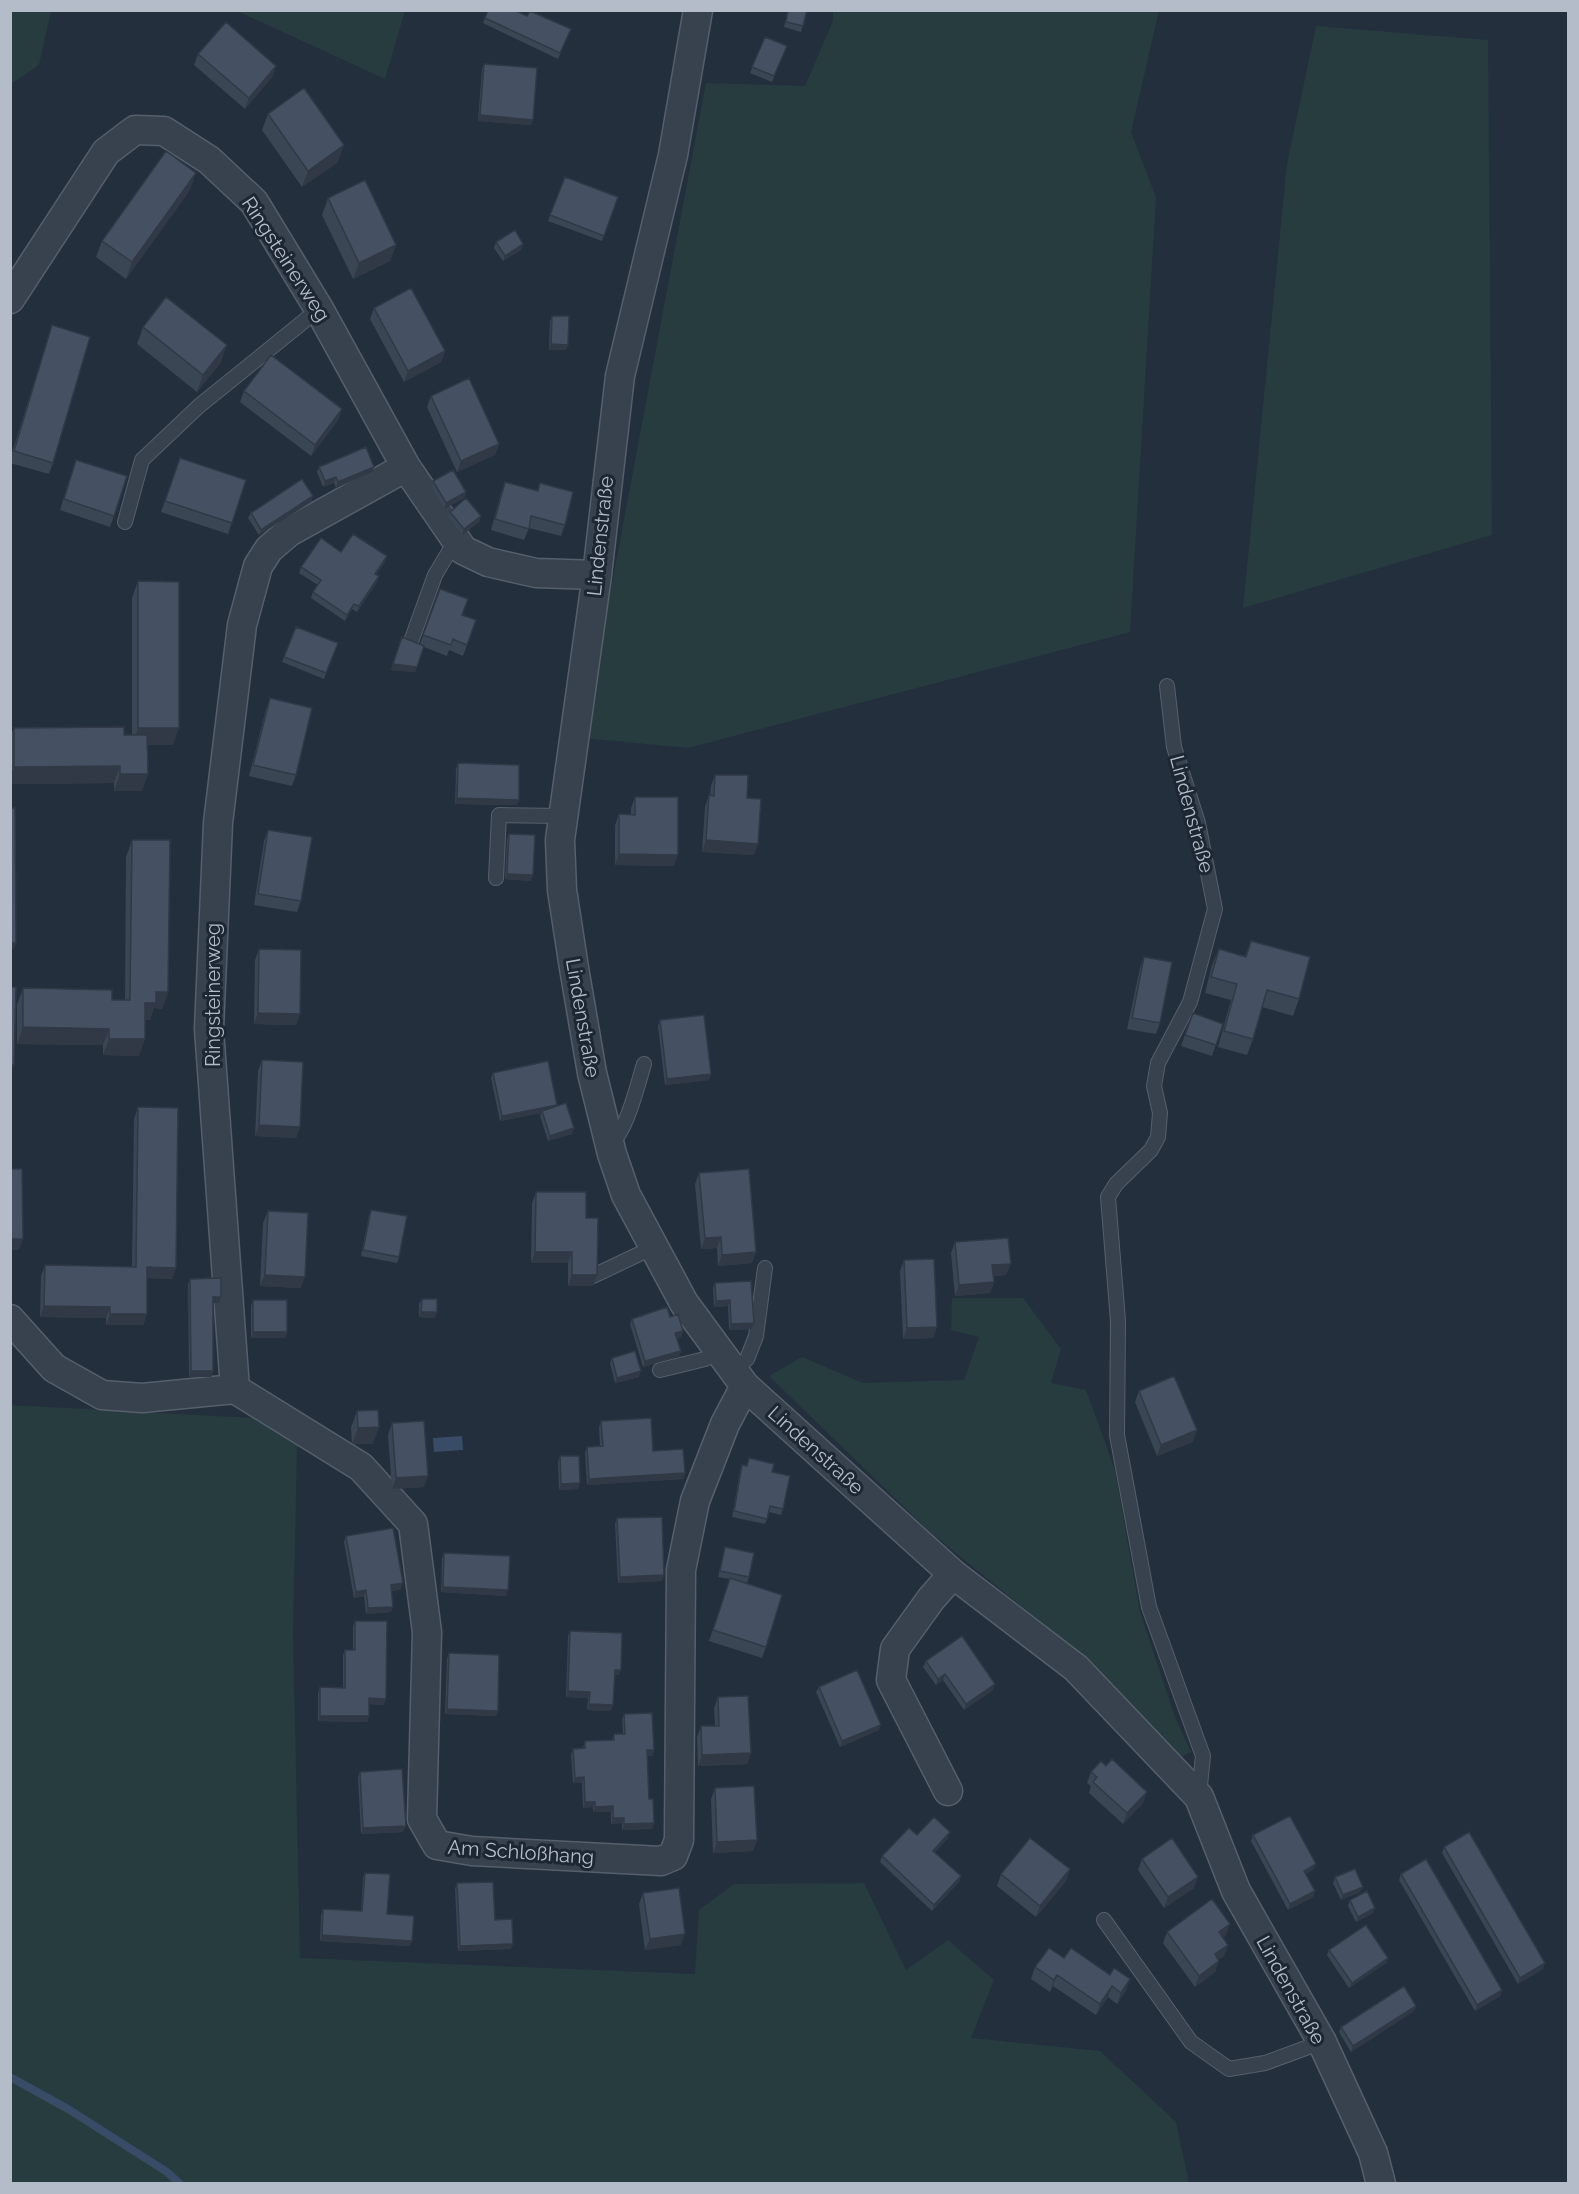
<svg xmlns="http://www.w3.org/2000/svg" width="1579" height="2194" font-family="Raleway,sans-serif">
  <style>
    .green { fill: #263c3f }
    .water { fill: #394c67 }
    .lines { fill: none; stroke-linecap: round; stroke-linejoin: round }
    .stream { stroke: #394c67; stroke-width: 8 }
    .lane-casing { stroke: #565f6c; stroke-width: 16 }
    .street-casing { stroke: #565f6c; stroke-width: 31 }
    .lane { stroke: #38414e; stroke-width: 14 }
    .street { stroke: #38414e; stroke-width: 28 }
    .wall { fill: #3b4654 }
    .shaded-wall { fill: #303945 }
    .building { fill: #455162; stroke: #303945; stroke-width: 1.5 }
    .labels { text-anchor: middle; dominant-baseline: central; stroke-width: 6; stroke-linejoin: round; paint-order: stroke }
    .street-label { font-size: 20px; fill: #b4bcc9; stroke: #1d2633 }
  </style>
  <rect width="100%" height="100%" fill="#242f3e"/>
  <path class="green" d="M11,10L51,11L39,65L11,84Z
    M237,11L405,10V11L385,79Z
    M833,11H1159L1131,132L1156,197L1130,632L688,748L583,738L706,83L805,86L833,21Z
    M1316,26L1488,40L1492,535L1243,608L1287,164Z
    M952,1298H1023L1061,1349L1051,1383L1086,1390L1115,1470L1140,1612L1175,1717L1191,1752L1177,1759L1077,1652L929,1531L769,1376L802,1357L863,1383L964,1380L979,1337L951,1330Z
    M10,1405L254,1418L297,1443L293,1634L300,1958L695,1974L699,1910L734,1884L864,1883L906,1970L948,1940L994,1980L971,2038L1100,2051L1176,2122L1189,2183H11Z"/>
  <path class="water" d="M462,1436L463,1450L434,1452L433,1438Z"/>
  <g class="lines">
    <path class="stream" d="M10,2077L68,2109L167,2172L180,2184"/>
    <defs>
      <path id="lane" d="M125,522L142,460L199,406L319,309
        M409,647L435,575L456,540
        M1167,686L1174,747L1198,823L1215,909L1190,1002L1158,1063L1154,1086L1160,1113L1158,1137L1151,1150L1116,1184L1108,1197L1118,1321L1117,1435L1149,1607L1203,1756L1199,1795
        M496,878L499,815L563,816
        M612,1142C627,1130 638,1083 644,1064
        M593,1276L654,1247
        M660,1370L705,1359L720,1352
        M733,1370L747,1359L756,1336L765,1268
        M1104,1920L1191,2042L1229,2069L1265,2063L1322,2042"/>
      <path id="street" d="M698,10L673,155L620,376L597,575L560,840L562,890L574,968L592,1073L612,1154L626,1195L684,1303L745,1386L953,1574L1076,1668L1199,1797L1236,1891L1322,2042L1373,2153L1381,2184
        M10,299L106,152L135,130L164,131L209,160L254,202L319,309L406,467L463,550L488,562L536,573L597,575
        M10,1319L54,1368L102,1395L142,1398L235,1389
        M235,1389L361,1467L413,1524L427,1632L422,1819L437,1845L472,1851L661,1861L673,1856L679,1840L681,1570L695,1501L725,1424L745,1386
        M235,1389L209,1029L218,823L242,625L258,566L269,549L289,532L406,467
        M948,1791L891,1680L895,1649L931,1599L953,1574"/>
    </defs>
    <use href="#lane" class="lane-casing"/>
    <use href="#street" class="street-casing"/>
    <use href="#lane" class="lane"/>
    <use href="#street" class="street"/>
  </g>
  <path class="wall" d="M488,10L568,35L558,59L483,23Z
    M788,10H807L801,32L784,27Z
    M765,37L787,46L772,82L750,73Z
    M198,54L276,66L272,77L245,109L194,65Z
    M484,64L531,125L478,121L482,69Z
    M268,114L338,162L302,187L262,130Z
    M565,177L618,197L602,241L548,221Z
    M190,190L126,279L96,257L102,241Z
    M328,198L396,245L390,261L353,279L322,215Z
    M496,242L523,244L521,250L503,261L494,248Z
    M374,308L445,351L441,362L404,382L370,319Z
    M552,316L568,345L566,350H549L550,321Z
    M52,325L53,463L49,474L10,463V459Z
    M143,327L221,362L197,392L137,344Z
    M244,391L342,409L338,420L311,456L240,402Z
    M431,396L499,444L495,455L457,472L427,407Z
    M180,458L246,480L228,534L161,512Z
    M319,467L372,472L336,488L334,483L323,487L317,472Z
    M72,471L114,516L110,527L60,510Z
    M433,481L466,492L464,498L444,509L431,486Z
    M505,482L537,491L540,483L565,525L561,536L529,528L524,540L491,530L501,493Z
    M313,496L311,502L259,535L248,518L251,513Z
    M450,512L481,516L479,522L462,535L448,517Z
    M341,552L385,562L376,575L379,576L377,582L357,612L352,609L345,621L311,598L313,592L318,585L299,573L301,567Z
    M138,581L173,745H147L142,791H114V783L10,784V736L14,728L132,735V598Z
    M440,589L462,615L476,620L463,656L449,650L447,656L424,647L415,672L391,670L402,637L420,644Z
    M296,627L338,643L324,679L282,662Z
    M270,698L296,775L292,786L249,776L266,709Z
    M458,763L517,805L455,804L456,769Z
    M715,775L754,855L702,852L705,807L709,795H710L711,786Z
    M635,797L674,866L615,865V825L619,814H631V808Z
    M268,830L301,901L297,912L254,905L264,841Z
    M509,834L531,881L505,879L507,839Z
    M132,840L168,992L162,1009L154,1008L150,1020H145L139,1056L103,1055V1045L17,1044V1005L23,988L112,1000H125L126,857Z
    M1251,941L1299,999L1293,1016L1262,1007L1253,1039L1247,1055L1218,1047L1231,1000L1205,993L1212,965L1219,949L1245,956Z
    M259,949L300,1014L296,1025L254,1024L255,960Z
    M1144,957L1160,1023L1156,1034L1127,1029L1140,968Z
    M1193,1013L1223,1024L1212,1056L1181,1046Z
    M660,1020L709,1080L665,1085L658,1026Z
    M262,1060L300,1127L296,1138L255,1136L258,1071Z
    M493,1073L556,1106L572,1134L548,1141L540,1116L541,1113L500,1121L491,1078Z
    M138,1107L172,1279L147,1278V1314L143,1325H106V1318L40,1317L41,1276L45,1265L132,1267L134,1119Z
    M699,1173L756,1252L752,1263L718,1266L717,1248L701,1249L695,1184Z
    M536,1192L586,1218L597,1275L593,1286H568V1263H531L532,1203Z
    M371,1210L399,1257L397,1263L361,1256L369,1215Z
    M268,1211L301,1288L260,1286L263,1223Z
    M955,1242L1006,1275L993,1276L994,1282L990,1293L955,1296L951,1253Z
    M904,1260L937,1327L933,1338L903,1339L900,1271Z
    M190,1279L219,1303H213V1371L211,1377H189L188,1284Z
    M715,1283L754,1323L752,1329L729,1330L728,1306L714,1307L713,1288Z
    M422,1299L437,1312L434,1318L419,1317V1304Z
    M253,1300L287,1332L285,1338H251V1306Z
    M670,1317L683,1331L681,1337L677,1338L681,1351L679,1356L643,1367L630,1324L632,1319Z
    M612,1358L639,1377L615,1383L610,1363Z
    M1139,1391L1193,1442L1157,1456L1135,1402Z
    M357,1411L373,1444H352L351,1428Z
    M601,1421L653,1451L685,1473L683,1479L587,1485L585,1453L587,1447L600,1446L599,1427Z
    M392,1423L424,1487L392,1489L388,1435Z
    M560,1456L578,1489L559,1490L558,1462Z
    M749,1458L772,1472L783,1509L781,1515L769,1512L765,1524L732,1517L740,1471L742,1465L746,1466Z
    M617,1518L664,1575L662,1581L618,1583L615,1524Z
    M346,1536L401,1589L392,1591L391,1612L366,1614L364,1596L354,1598L344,1542Z
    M725,1547L749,1577L747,1583L766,1647L762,1658L709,1641L730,1579L718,1577Z
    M444,1553L506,1596L441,1592L442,1559Z
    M355,1621L384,1705L369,1704V1716L367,1722L318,1721V1693L320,1687L343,1688V1655L345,1650H353V1626Z
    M570,1631L619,1675H615L611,1711L587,1710L588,1698L566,1697L568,1636Z
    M449,1653L498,1711L496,1716L445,1714L447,1659Z
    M926,1661L993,1690L964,1710L943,1680L936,1685L923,1667Z
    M819,1687L879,1730L840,1747L816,1692Z
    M718,1697L751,1753L747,1764L698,1766L697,1737L701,1726H715L714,1708Z
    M624,1714L654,1750L652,1756H647L649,1799L654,1823L652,1829L622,1830V1823L611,1824V1812H593V1807L583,1808L582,1783H573L571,1754L573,1749L583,1748L585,1741L612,1740L614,1734H623L622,1719Z
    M360,1772L403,1832L361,1834L358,1777Z
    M1091,1772L1143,1803L1123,1824L1089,1793L1091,1786L1087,1783Z
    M715,1788L757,1840L753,1851L713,1853L711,1799Z
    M917,1835L948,1838L935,1852L961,1876L959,1882L932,1911L880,1862L882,1856Z
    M1253,1835L1314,1869L1306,1874L1315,1891L1313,1897L1288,1910L1251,1841Z
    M1444,1847L1543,1969L1518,1984L1442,1853Z
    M1142,1859L1194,1888L1164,1908L1138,1870Z
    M1070,1869L1066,1881L1036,1917L997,1886L1001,1874Z
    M365,1873L387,1914L410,1946L320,1941L321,1915L323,1909L361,1911L363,1878Z
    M1401,1874L1502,1990L1500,1996L1475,2011L1399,1880Z
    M1335,1877L1363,1887L1360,1892L1341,1900L1333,1883Z
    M457,1883L495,1920L511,1949L458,1951L455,1889Z
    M643,1893L681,1945L645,1950L639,1904Z
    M1350,1900L1373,1913L1356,1922L1348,1906Z
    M1167,1932L1226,1935L1223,1938L1228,1945L1224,1956L1218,1960L1215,1972L1195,1987L1163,1943Z
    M1329,1950L1388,1958L1386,1963L1349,1988L1327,1955Z
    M1064,1958L1126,1991L1117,2004L1108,1997L1096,2015L1053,1986L1050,1992L1031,1979L1035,1967Z
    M1416,2006L1414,2011L1351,2052L1339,2032L1341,2027Z"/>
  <path class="shaded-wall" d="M276,66L272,77L245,109L249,98Z
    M480,115L533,120L531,125L478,121Z
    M344,145L338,162L302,187L308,171Z
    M196,173L190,190L126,279L132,262Z
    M523,244L521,250L503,261L505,256Z
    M396,245L390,261L353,279L359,263Z
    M551,344L568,345L566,350H549Z
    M227,345L221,362L197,392L203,375Z
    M445,351L441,362L404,382L408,371Z
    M342,409L338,420L311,456L315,445Z
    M499,444L495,455L457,472L461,461Z
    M374,467L372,472L336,488L338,482Z
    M336,477L334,483L323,487L325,481Z
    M466,492L464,498L444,509L446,503Z
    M313,496L311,502L259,535L261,530Z
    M481,516L479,522L462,535L464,529Z
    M387,556L385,562L373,579L375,574Z
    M379,576L377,582L357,612L359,606Z
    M354,604L352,609L345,621L347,615Z
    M393,664L417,667L415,672L391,670Z
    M138,728H179L173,745H132Z
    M120,766L114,783L10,784V777L14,767Z
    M120,774H148L142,791H114Z
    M457,798L519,800L517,805L455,804Z
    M706,840L758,844L754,855L702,852Z
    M619,854L678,855L674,866L615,865Z
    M507,874L533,875L531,881L505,879Z
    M10,943H16L14,949H10Z
    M156,992H168L162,1009L154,1008L150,1020H139L145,1003Z
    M258,1013L300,1014L296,1025L254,1024Z
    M23,1027L109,1029L103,1045L17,1044Z
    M109,1039H145L139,1056L103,1055Z
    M10,1065H14L12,1071H10Z
    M711,1074L709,1080L665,1085L667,1079Z
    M557,1105L555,1110L542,1111L541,1113L500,1121L502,1116Z
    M259,1125L300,1127L296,1138L255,1136Z
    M574,1128L572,1134L548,1141L550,1136Z
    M721,1237L717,1248L701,1249L705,1238Z
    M10,1239H23L19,1250H10Z
    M535,1252H572L568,1263H531Z
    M756,1252L752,1263L718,1266L722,1255Z
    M1011,1264L1006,1275L988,1277L992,1265Z
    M147,1267L176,1268L172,1279L143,1278Z
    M265,1275L305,1277L301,1288L260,1286Z
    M572,1275H597L593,1286H568Z
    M994,1282L990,1293L955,1296L959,1285Z
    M213,1297H221L219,1303H211Z
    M730,1300L728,1306L714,1307L716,1301Z
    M44,1306L110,1307L106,1318L40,1317Z
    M421,1312H437L434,1318L419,1317Z
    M110,1314H147L143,1325H106Z
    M754,1323L752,1329L729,1330L731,1324Z
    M937,1327L933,1338L903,1339L907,1328Z
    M683,1331L681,1337L673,1339L675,1333Z
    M253,1332H287L285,1338H251Z
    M681,1351L679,1356L643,1367L645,1361Z
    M191,1371H213L211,1377H189Z
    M641,1371L639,1377L615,1383L617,1378Z
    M379,1427L373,1444H352L358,1428Z
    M1197,1430L1193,1442L1157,1456L1161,1445Z
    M685,1473L683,1479L587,1485L589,1479Z
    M428,1476L424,1487L392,1489L396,1478Z
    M580,1483L578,1489L559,1490L561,1484Z
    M664,1575L662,1581L618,1583L620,1577Z
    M403,1583L401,1589L389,1591L391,1585Z
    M443,1587L508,1590L506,1596L441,1592Z
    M366,1590L364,1596L354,1598L356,1592Z
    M393,1607L391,1612L366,1614L368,1608Z
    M615,1670H621L619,1675H613Z
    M945,1674L943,1680L936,1685L938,1679Z
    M995,1684L993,1690L964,1710L966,1704Z
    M568,1691L590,1692L588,1698L566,1697Z
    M369,1698L386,1699L384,1705L367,1704Z
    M589,1704L613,1705L611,1711L587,1710Z
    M447,1709L498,1711L496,1716L445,1714Z
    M320,1716H369L367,1722L318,1721Z
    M881,1725L879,1730L840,1747L842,1741Z
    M647,1750H654L652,1756H645Z
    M751,1753L747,1764L698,1766L702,1755Z
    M584,1777L582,1783H573L575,1778Z
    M1147,1792L1143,1803L1123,1824L1127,1813Z
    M585,1802H595L593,1807L583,1808Z
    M613,1806L611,1812H593L595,1807Z
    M613,1818H624L622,1823L611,1824Z
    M654,1823L652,1829L622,1830L624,1824Z
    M406,1826L403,1832L361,1834L363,1828Z
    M950,1832L948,1838L931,1857L933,1851Z
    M757,1840L753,1851L713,1853L717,1842Z
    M1316,1864L1314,1869L1302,1876L1304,1871Z
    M1070,1869L1066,1881L1036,1917L1040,1906Z
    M961,1876L959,1882L932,1911L934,1905Z
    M1198,1877L1194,1888L1164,1908L1168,1897Z
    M1363,1887L1360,1892L1341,1900L1343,1895Z
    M1315,1891L1313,1897L1288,1910L1290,1904Z
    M1375,1908L1373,1913L1356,1922L1358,1917Z
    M1230,1924L1226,1935L1215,1943L1219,1932Z
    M685,1934L681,1945L645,1950L650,1939Z
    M322,1935L412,1941L410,1946L320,1941Z
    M513,1944L511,1949L458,1951L460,1946Z
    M1228,1945L1224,1956L1210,1965L1215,1954Z
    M1388,1958L1386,1963L1349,1988L1352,1983Z
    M1219,1961L1215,1972L1195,1987L1199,1976Z
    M1545,1963L1543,1969L1518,1984L1520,1978Z
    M1057,1975L1053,1986L1050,1992L1054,1980Z
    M1130,1979L1126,1991L1117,2004L1121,1993Z
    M1112,1986L1108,1997L1096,2015L1100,2004Z
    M1502,1990L1500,1996L1475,2011L1477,2005Z
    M1416,2006L1414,2011L1351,2052L1353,2046Z"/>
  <path class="building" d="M488,10H514L527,16L530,11L571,29L560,53L485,18Z
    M788,10H807L803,26L786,22Z
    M226,22L276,66L249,98L198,54Z
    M765,37L787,46L774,76L752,67Z
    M484,64L537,68L533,120L480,115Z
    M304,88L344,145L308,171L268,114Z
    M166,151L196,173L132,262L102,241Z
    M565,177L618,197L604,236L550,215Z
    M365,180L396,245L359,263L328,198Z
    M515,230L523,244L505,256L496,242Z
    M411,288L445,351L408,371L374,308Z
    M166,297L227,345L203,375L143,327Z
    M552,316H569L568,345L551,344Z
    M52,325L90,337L53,463L14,451Z
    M271,355L342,409L315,445L244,391Z
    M469,378L499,444L461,461L431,396Z
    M366,447L374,467L338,482L336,477L325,481L319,467Z
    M180,458L246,480L232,523L165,501Z
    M76,460L127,476L114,516L64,499Z
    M453,470L466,492L446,503L433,481Z
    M302,479L313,496L261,530L251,513Z
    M505,482L538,491L540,483L573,492L565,525L531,516L529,529L495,519Z
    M466,498L481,516L464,529L450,512Z
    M353,534L387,556L375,574L379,576L359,606L354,604L347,615L313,592L321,580L301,567L321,538L341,552Z
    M138,581L179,582V728H138Z
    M440,589L468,599L462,615L476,620L467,645L453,639L451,645L423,635Z
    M296,627L338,643L326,673L284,657Z
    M402,637L424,646L417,667L393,664Z
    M270,698L312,708L296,775L253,765Z
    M124,727V735H147L148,774H120V766L14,767V728Z
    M458,763L519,765V800L457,798Z
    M715,775H748L747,798L761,799L758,844L706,840L709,795L714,796Z
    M635,797H678V855L619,854V814L635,815Z
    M10,808H15L16,943H10Z
    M268,830L312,837L301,901L258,894Z
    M509,834L535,835L533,875L507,874Z
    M132,840H170L168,992H156V1003H145V1039H109V1029L23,1027V988L112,990V1000H130Z
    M1251,941L1310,957L1299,999L1267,990L1253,1039L1224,1031L1237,984L1211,977L1219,949L1246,957Z
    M259,949L301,950L300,1014L258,1013Z
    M1144,957L1172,962L1160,1023L1132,1018Z
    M10,987H16L14,1065H10Z
    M1193,1013L1223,1024L1216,1045L1185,1035Z
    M704,1015L711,1074L667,1079L660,1020Z
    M262,1060L303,1062L300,1127L259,1125Z
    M548,1061L557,1105L502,1116L493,1073Z
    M566,1103L574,1128L550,1136L542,1111Z
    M138,1107L178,1108L176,1268L147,1267V1314H110V1307L44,1306L45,1265L136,1267Z
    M10,1169H22L23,1239H10Z
    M749,1169L756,1252L722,1255L721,1237L705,1238L699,1173Z
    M536,1192H586V1218H598L597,1275H572V1252H535Z
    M371,1210L407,1216L399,1257L363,1250Z
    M268,1211L308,1213L305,1277L265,1275Z
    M1008,1238L1011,1264L992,1265L994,1282L959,1285L955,1242Z
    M934,1259L937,1327L907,1328L904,1260Z
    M221,1278V1297H213V1371H191L190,1279Z
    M751,1281L754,1323L731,1324L730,1300L716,1301L715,1283Z
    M422,1299H437V1312H421Z
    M253,1300H287V1332H253Z
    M667,1307L670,1317L678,1314L683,1331L675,1333L681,1351L645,1361L632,1319Z
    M635,1351L641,1371L617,1378L612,1358Z
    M1174,1376L1197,1430L1161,1445L1139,1391Z
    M378,1410L379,1427L358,1428L357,1411Z
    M651,1418L653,1451L683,1449L685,1473L589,1479L587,1447L603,1446L601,1421Z
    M424,1421L428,1476L396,1478L392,1423Z
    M560,1456H579L580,1483L561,1484Z
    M749,1458L774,1464L772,1472L790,1476L783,1509L770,1506L767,1519L734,1511L742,1465L747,1466Z
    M662,1517L664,1575L620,1577L617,1518Z
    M393,1528L403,1583L391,1585L393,1607L368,1608L366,1590L356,1592L346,1536Z
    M725,1547L754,1553L749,1577L720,1571Z
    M444,1553L510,1556L508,1590L443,1587Z
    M730,1578L782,1595L766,1647L713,1630Z
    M355,1621H387L386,1699L369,1698V1716H320V1687L345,1688V1650H355Z
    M570,1631L622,1633L621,1670H615L613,1705L589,1704L590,1692L568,1691Z
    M962,1636L995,1684L966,1704L945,1674L938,1679L926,1661Z
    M449,1653L499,1655L498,1711L447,1709Z
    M857,1670L881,1725L842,1741L819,1687Z
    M748,1696L751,1753L702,1755L701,1726H719L718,1697Z
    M652,1713L654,1750H647L649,1799H653L654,1823L624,1824V1818H613V1806L595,1807V1802H585L584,1777L575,1778L573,1749L585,1748V1741L614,1740V1734H625L624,1714Z
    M1112,1759L1147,1792L1127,1813L1093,1782L1097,1777L1091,1772L1101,1761L1106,1766Z
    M402,1769L406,1826L363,1828L360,1772Z
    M754,1786L757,1840L717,1842L715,1788Z
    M1290,1816L1316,1864L1304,1871L1315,1891L1290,1904L1253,1835Z
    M934,1817L950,1832L933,1851L961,1876L934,1905L882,1856L909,1828L917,1835Z
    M1469,1832L1545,1963L1520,1978L1444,1847Z
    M1030,1838L1070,1869L1040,1906L1001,1874Z
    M1172,1838L1198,1877L1168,1897L1142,1859Z
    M1426,1859L1502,1990L1477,2005L1401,1874Z
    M1355,1869L1363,1887L1343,1895L1335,1877Z
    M365,1873L390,1874L387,1914L414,1916L412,1941L322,1935L323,1909L362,1911Z
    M493,1882L495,1920L512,1919L513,1944L460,1946L457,1883Z
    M679,1888L685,1934L650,1939L643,1893Z
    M1367,1891L1375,1908L1358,1917L1350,1900Z
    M1212,1899L1230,1924L1219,1932L1228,1945L1215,1954L1219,1961L1199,1976L1167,1932Z
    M1366,1925L1388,1958L1352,1983L1329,1950Z
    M1049,1948L1064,1958L1071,1948L1110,1975L1114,1968L1130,1979L1121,1993L1112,1986L1100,2004L1057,1975L1054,1980L1035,1967Z
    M1404,1986L1416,2006L1353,2046L1341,2027Z"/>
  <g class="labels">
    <g class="street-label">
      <text transform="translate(286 259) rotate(57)">Ringsteinerweg</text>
      <text transform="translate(600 536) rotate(-84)">Lindenstraße</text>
      <text transform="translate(1192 814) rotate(75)">Lindenstraße</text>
      <text transform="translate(213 995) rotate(-90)">Ringsteinerweg</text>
      <text transform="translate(583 1018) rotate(80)">Lindenstraße</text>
      <text transform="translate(816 1450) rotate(42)">Lindenstraße</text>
      <text transform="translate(521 1852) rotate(4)">Am Schloßhang</text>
      <text transform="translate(1291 1990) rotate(61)">Lindenstraße</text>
    </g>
  </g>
  <rect width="1579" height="2194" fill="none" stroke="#b4bcc9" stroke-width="24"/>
</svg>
